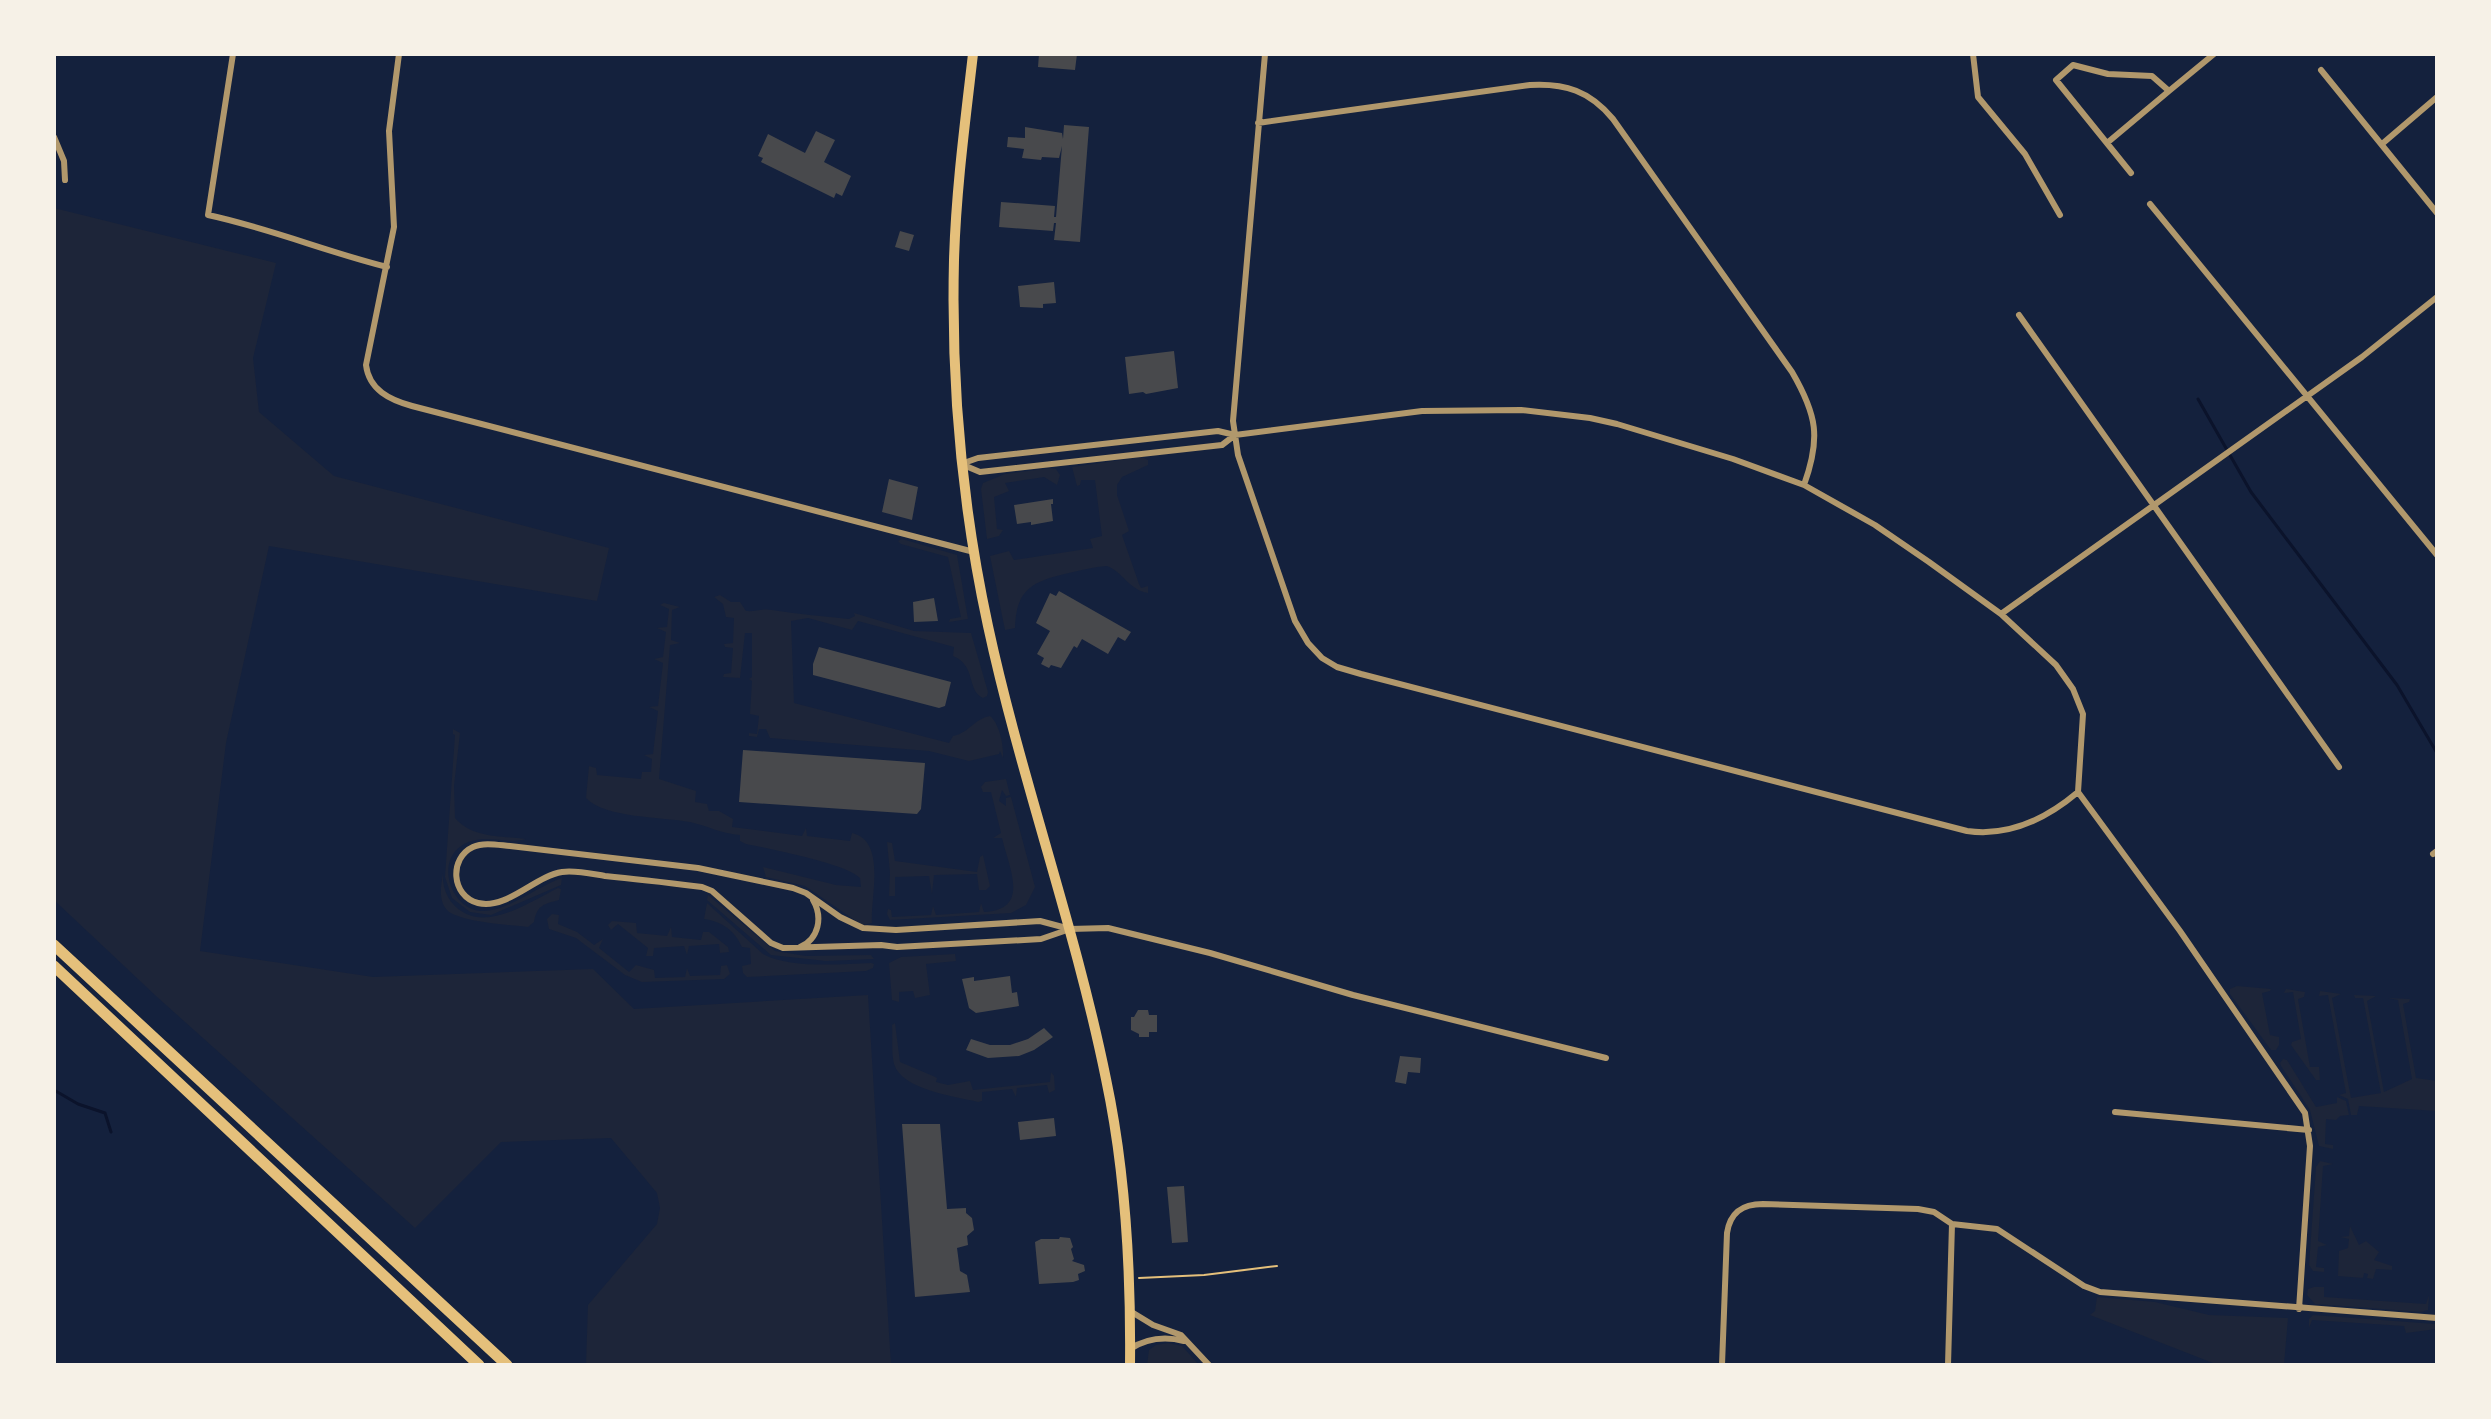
<svg xmlns="http://www.w3.org/2000/svg" width="2491" height="1419" font-family="'Open Sans',sans-serif">
  <style>
    .green { fill: #1d2539 }
    .lines { fill: none; stroke-linecap: round; stroke-linejoin: round }
    .stream { stroke: #0b132b; stroke-width: 3 }
    .building { fill: #48494c }
    .path { stroke: #e5c07b; stroke-width: 2 }
    .minor { stroke: #b1986c; stroke-width: 6 }
    .primary { stroke: #e5c07b; stroke-width: 10 }
    .motorway { stroke: #e5c07b; stroke-width: 11 }
  </style>
  <rect width="100%" height="100%" fill="#14213d"/>
  <path class="green" d="M54,208L276,263L253,358L259,412L334,476L609,548L597,601L269,546L226,743L200,951L373,977L593,969L634,1009L868,995L891,1365H586L588,1305L657,1224L660,1208L657,1193L611,1138L501,1142L415,1228L156,996L54,900Z
    M1142,457L1148,460V465L1122,477L1117,485V495L1129,531L1122,535L1139,584L1141,588L1148,586V593C1129,590 1123,572 1107,566C1094,567 1082,570 1069,573C1034,581 1016,588 1015,628L1005,630L990,556L1009,551L1014,560L1093,548L1090,539L1102,536L1095,480H1081L1080,485L1077,486L1072,467Z
    M1051,468L1056,469L1060,475L1057,485L1044,477L1005,483L1009,491L994,497L997,529L1003,530L999,536L987,539L981,489L983,483L1005,474Z
    M902,539L957,555L968,619L949,622L950,619L961,617L948,557L901,544L898,541Z
    M720,595L731,602H740L746,611C755,612 763,608 772,610C797,614 823,616 849,619L855,616L854,613L914,631L971,633L988,692L987,696L983,698C966,690 977,666 953,656L954,647L858,621L852,630L808,618L791,621L794,703L949,743L953,736C969,733 974,719 990,716C999,723 1004,745 1003,758L1000,751L999,754L969,761L929,751L770,738L766,729H759L757,737L749,736V733L757,734L759,716L750,714L752,681L749,679L752,677V633H745L740,678L723,677L724,674L731,673L733,648L725,647L724,644L733,643L734,618L726,617L723,604L714,597Z
    M664,603L680,607L672,610L671,640L680,643L670,645L659,779L696,791L695,802L707,804L709,811H719L733,819L732,827L802,836L806,828L807,836L850,841L852,833C887,841 870,898 872,923L863,925L856,921L805,886L766,877L763,867L836,885L861,887L860,878C848,864 767,848 746,844L740,841V835C722,834 708,826 690,822C663,817 604,818 586,798L589,766L596,768L597,775L641,779L642,772H651L652,759L644,755L653,754L658,711L649,707L658,706L663,663L654,659L663,657L666,632L657,628L667,627L669,609L660,605Z
    M453,729L460,733L454,786L455,818C472,838 501,836 526,839C508,845 480,832 461,846C435,864 452,910 482,911C506,912 538,886 562,878L561,885L491,915L470,912L452,898L445,877L455,735L453,734Z
    M1006,779L1010,795L1006,796L1002,790L999,801L1006,806V798L1011,797L1035,887L1026,905L1011,913L890,920L887,914L888,909L891,910L892,917L931,915L933,906L936,915L979,912L981,903L984,912C1031,910 1009,868 1002,838H993L1001,833L991,792H983L981,787L985,782Z
    M887,842L892,843L895,861L977,872L980,857L983,855L990,886L986,890H979L977,874L934,875L932,894L929,876L895,877V896H889L890,873Z
    M443,873C442,887 447,899 457,908C487,933 529,902 558,888L561,889L559,900C544,904 537,905 534,922L528,927C511,925 458,922 447,910C438,900 441,886 443,873Z
    M708,895L775,951L806,956L871,955L874,959L826,961L771,955L707,900Z
    M707,903L763,954C790,969 841,964 871,963L874,964L873,968L866,971L747,977L743,973L742,966L751,964L750,948L742,947C734,930 723,922 704,919Z
    M552,914L559,915L558,924L577,932L594,945L603,939L599,948L629,972L636,965L654,970L655,978L685,977L687,968L690,976L720,975L721,966L727,965L730,974L724,979L642,982L625,975L576,938L549,929L547,919Z
    M612,921L636,923L637,933L667,936L671,927L672,937L701,940L703,932H709L728,947L729,952L720,953L719,944L689,946L687,955L684,946L654,948L653,956H646L648,948L618,924L611,930L608,925Z
    M955,954L956,961L926,964L930,995L915,998L913,991L899,992V1002L892,1000L889,963L901,957Z
    M2237,986L2271,989L2270,991L2262,993L2270,1035L2279,1037V1045L2276,1050H2271L2230,994V989Z
    M2286,989L2305,992L2304,997L2298,999L2310,1067H2319L2320,1080H2316L2291,1045L2292,1042L2301,1039L2293,992L2284,993Z
    M2320,991L2341,994L2332,998L2351,1098L2381,1093L2363,998H2355L2354,995L2376,996L2367,1001L2384,1092L2412,1079L2398,1000L2388,998L2410,999L2409,1002L2403,1004L2416,1078L2437,1081V1111L2359,1106L2357,1115H2351L2348,1099L2339,1095L2346,1093L2328,995L2319,996Z
    M895,1023L900,1062L933,1076L937,1078L936,1082L948,1085L970,1081L973,1090L1050,1082L1051,1072L1054,1076L1055,1090L1049,1093L1047,1085L1017,1088L1016,1097L1012,1089L982,1092V1101L978,1102C954,1096 902,1090 894,1064C891,1052 893,1038 892,1025Z
    M2283,1059L2287,1060L2316,1107L2337,1103V1097L2346,1101L2349,1115L2340,1116L2336,1120L2326,1119L2325,1144L2333,1145V1149L2319,1146L2310,1110L2281,1066L2280,1063Z
    M2320,1161L2333,1164L2323,1166L2318,1241L2327,1245L2318,1247L2316,1267L2324,1268V1272L2313,1271L2309,1265L2316,1167Z
    M2350,1226L2359,1245L2366,1241L2379,1252L2374,1260L2392,1266V1270L2376,1269L2373,1279L2367,1278L2368,1274L2364,1273L2363,1278L2338,1276L2339,1251L2348,1248L2349,1239L2340,1237L2349,1236Z
    M2314,1287H2324V1297L2426,1304L2429,1295L2428,1310L2421,1312L2315,1304L2307,1295L2308,1289Z
    M2097,1297L2155,1302L2209,1315L2288,1318L2284,1365H2218L2090,1315L2095,1311Z
    M2313,1315L2435,1324L2437,1329L2406,1333L2404,1326L2312,1320L2309,1328V1319Z
    M1168,1343L1182,1346L1199,1365H1147L1149,1350L1156,1345Z"/>
  <g class="lines">
    <path class="stream" d="M2198,399L2251,492L2397,685L2437,753
      M54,1090L78,1104L105,1113L111,1132"/>
  </g>
  <path class="building" d="M1039,54H1077L1075,70L1038,67Z
    M1064,125L1089,127L1080,242L1054,240L1056,223H1054L1053,231L999,227L1001,202L1055,206L1054,217H1056L1062,146L1059,158L1042,157L1041,160L1022,158L1024,149L1007,147L1008,137L1025,138V127L1062,133L1063,139Z
    M816,131L835,140L824,162L851,176L842,196L836,193L834,198L761,162L763,158L758,156L768,134L805,153Z
    M900,231L914,235L909,251L895,247Z
    M1054,282L1056,303L1043,304V308L1020,307L1018,286Z
    M1174,351L1178,388L1146,394L1143,392L1129,394L1125,357Z
    M889,479L918,487L912,520L882,512Z
    M1053,499V504H1051L1053,521L1031,525V522L1017,524L1014,505Z
    M1059,591L1131,632L1125,641L1118,637L1108,654L1082,639L1077,648L1074,646L1061,668L1051,665L1049,668L1041,664L1044,658L1037,654L1050,631L1036,623L1050,593L1056,596Z
    M934,598L938,621L914,622L913,602Z
    M819,647L951,682L945,706L939,708L813,675V664Z
    M743,750L925,763L921,809L917,814L739,802Z
    M1010,976L1012,993L1017,992L1019,1006L976,1013L969,1008L962,979L974,977V981Z
    M1138,1010H1148L1149,1015H1157V1032H1149V1037H1139V1034L1131,1030V1017H1134Z
    M1044,1028L1053,1037L1034,1050L1019,1056L988,1058L966,1050L971,1039L990,1045H1010L1028,1039Z
    M1400,1056L1421,1058L1420,1073L1408,1072L1406,1084L1395,1082Z
    M1054,1118L1056,1136L1020,1140L1018,1122Z
    M902,1124H940L947,1209L966,1208V1213L972,1218L974,1230L967,1236L968,1245L957,1248L960,1271L967,1275L970,1292L915,1297Z
    M1184,1186L1188,1242L1172,1243L1167,1187Z
    M1060,1237L1070,1238L1073,1247L1071,1249L1074,1259L1072,1261L1084,1265L1085,1271L1078,1274L1079,1280L1073,1282L1039,1284L1035,1242L1041,1239H1059Z"/>
  <g class="lines">
    <path class="path" d="M1139,1278L1204,1275L1277,1266"/>
    <path class="minor" d="M233,54L208,215C269,228 327,252 387,267
      M399,54L389,131L394,227L366,365C369,390 390,400 412,406L974,552
      M1265,54L1233,421L1238,455L1295,621L1308,643L1322,658L1337,667L1361,674L1967,831C2009,837 2046,819 2078,792
      M1973,54L1978,97L2025,154L2060,215
      M2321,70L2437,213
      M1258,123L1530,85C1565,83 1590,91 1613,119L1792,372C1817,415 1821,438 1804,485
      M54,137L64,161L65,180
      M2107,143L2169,91
      M2382,144L2437,97
      M2131,173L2056,80L2073,65L2108,74L2152,76L2169,91L2214,54
      M2150,204L2437,555
      M2019,315L2339,767
      M961,464L978,458L1218,431L1235,435L1422,411L1521,410L1590,418L1617,424L1733,459L1804,485L1875,525L1929,562L2001,614L2056,665L2073,689L2083,714L2078,792
      M961,464L980,472L1222,445L1235,435
      M2001,614L2362,357L2437,297
      M2078,792L2180,931L2305,1113L2310,1146L2299,1309
      M2433,854L2437,851
      M1070,929L1040,921L896,930L863,928L840,917L806,893L793,888L698,868L510,846C498,845 484,842 473,847C449,858 451,896 478,903C507,910 535,876 562,872C576,870 592,874 605,876C637,879 670,883 702,887L712,891L771,943L783,948L881,945L897,947L1041,939L1070,929L1108,928L1210,953L1353,995L1606,1058
      M800,947C819,939 823,917 813,900
      M2115,1112L2309,1130
      M1130,1311L1153,1325L1181,1335L1209,1365
      M1130,1349C1147,1338 1164,1336 1184,1341
      M1722,1365L1727,1233C1730,1213 1742,1204 1763,1204L1918,1209L1934,1212L1952,1224
      M1948,1365L1952,1224L1997,1229L2084,1286L2100,1292L2437,1318"/>
    <path class="primary" d="M973,54C965,123 956,191 954,260C951,383 962,506 988,626C1021,779 1075,926 1106,1079C1126,1173 1131,1269 1130,1365"/>
    <path class="motorway" d="M54,945L507,1365
      M54,966L479,1365"/>
  </g>
  <rect width="2491" height="1419" fill="none" stroke="#f6f1e7" stroke-width="112"/>
</svg>
